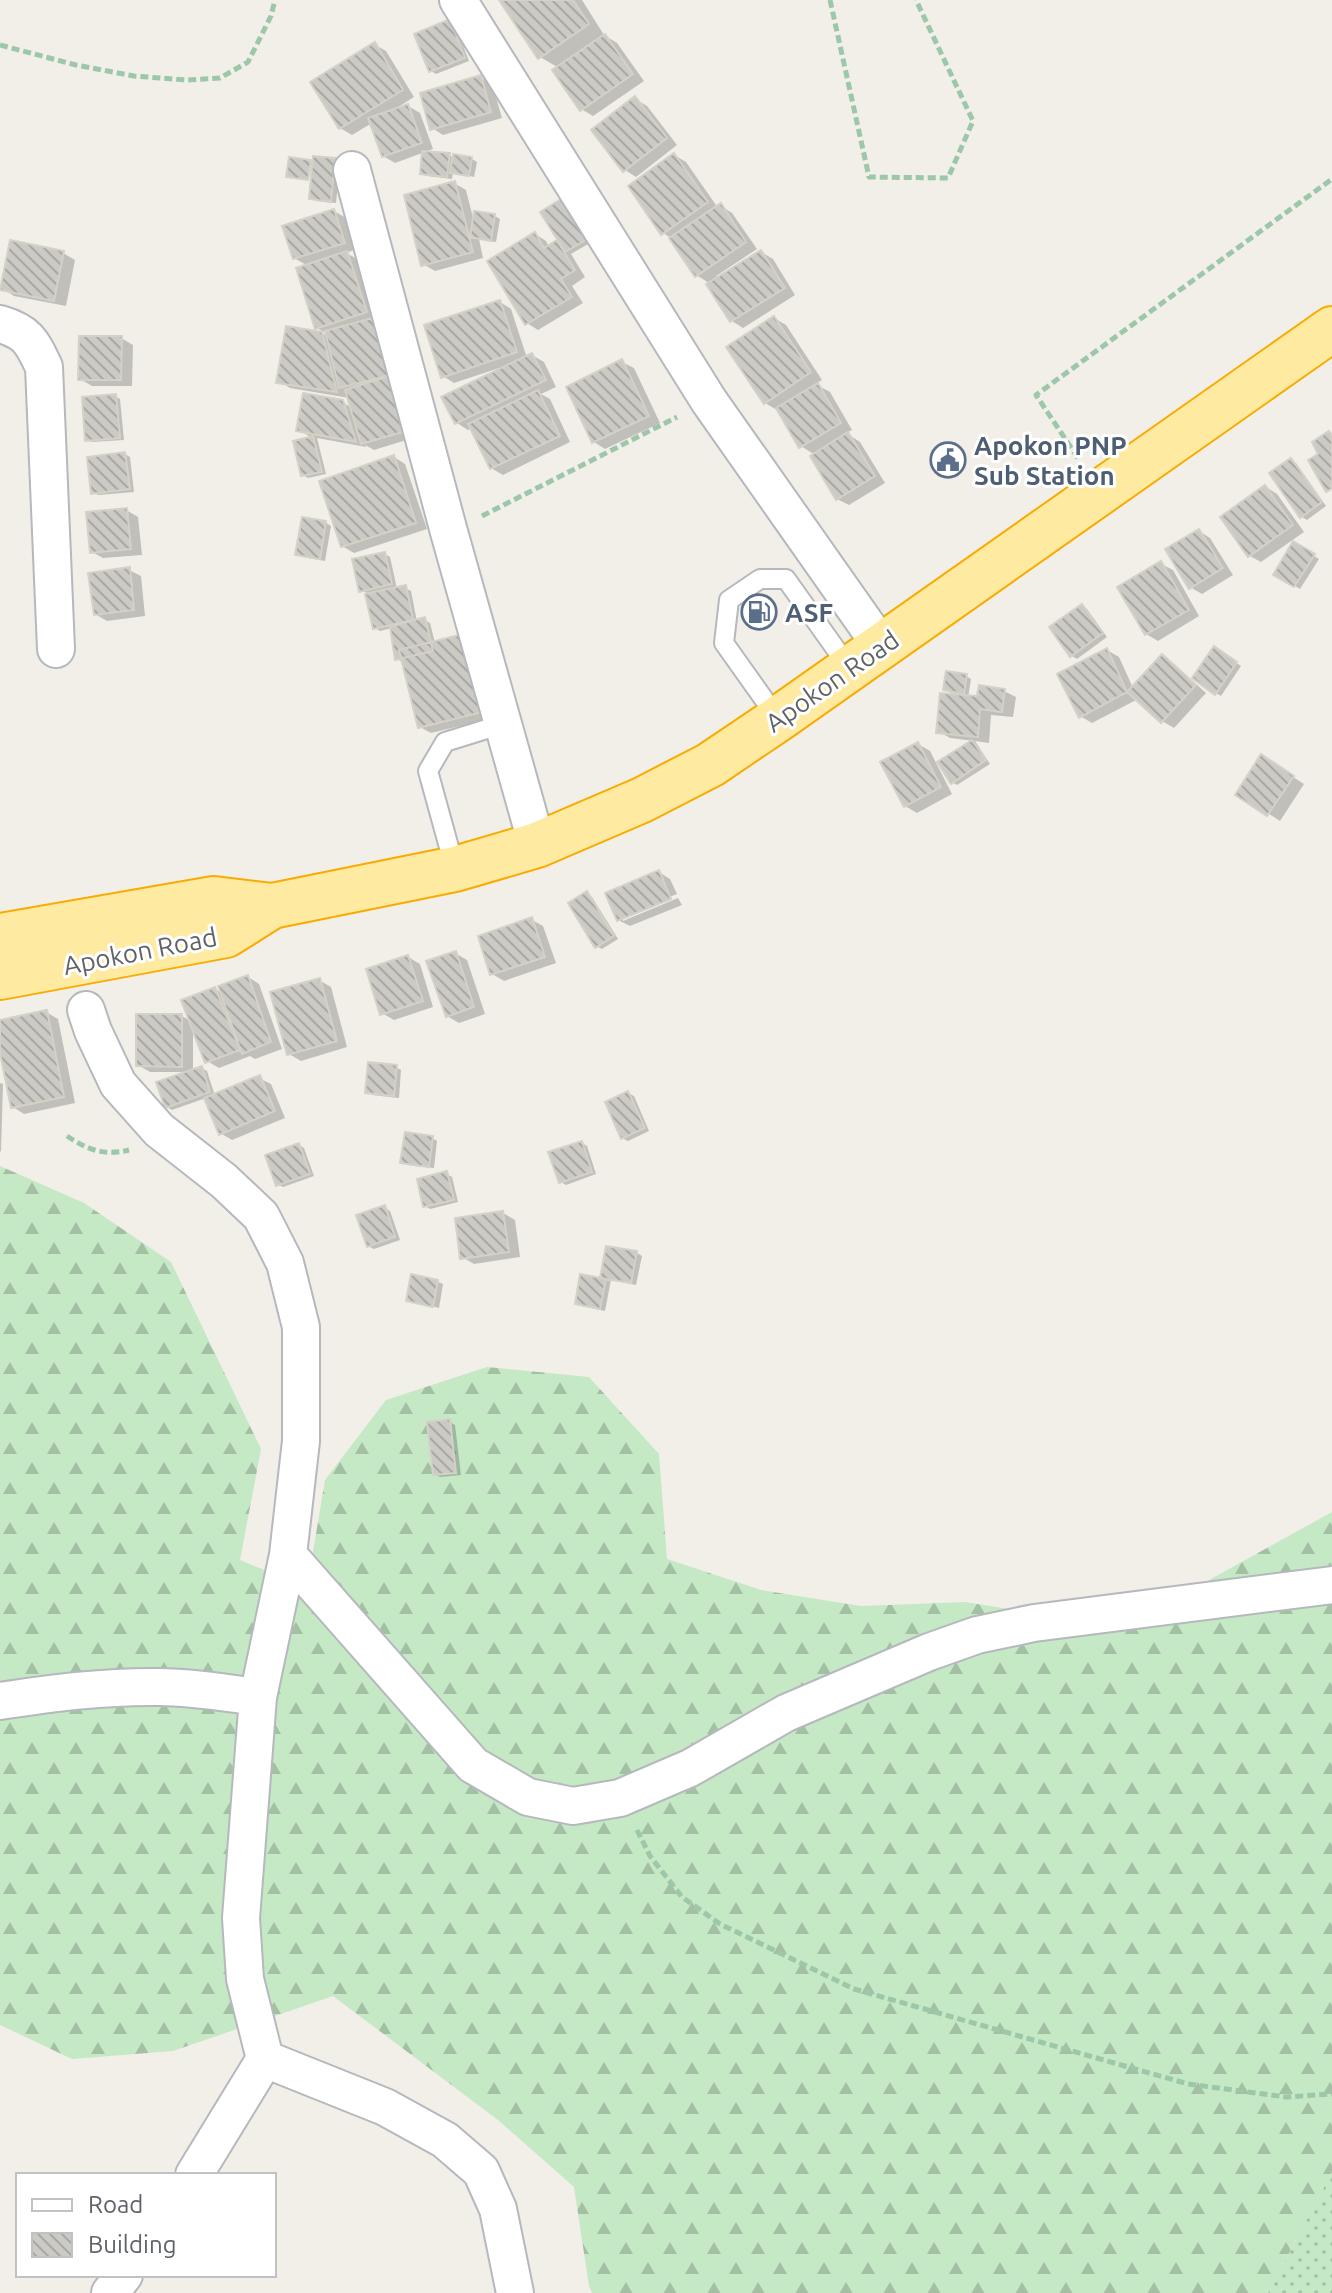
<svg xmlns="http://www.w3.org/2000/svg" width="1332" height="2293" font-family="Ubuntu,sans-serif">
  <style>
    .grass { fill: url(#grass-dots) }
    .forest { fill: url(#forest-firs) }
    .shadow { fill: #0003 }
    .building { fill: url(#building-back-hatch); stroke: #d6d1c6; stroke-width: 2 }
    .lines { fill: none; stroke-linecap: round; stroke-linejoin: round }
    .service-casing { stroke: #b5b8bc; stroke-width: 22 }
    .minor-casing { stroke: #b5b8bc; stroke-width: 40 }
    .trunk-casing { stroke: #f9ab00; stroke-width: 48 }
    .path { stroke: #9cc7a9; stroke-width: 5; stroke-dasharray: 8 4; stroke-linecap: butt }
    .service { stroke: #fff; stroke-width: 18 }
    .minor { stroke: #fff; stroke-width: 36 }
    .trunk { stroke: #feeaa1; stroke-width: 44 }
    .labels { text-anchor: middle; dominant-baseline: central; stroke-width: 6; stroke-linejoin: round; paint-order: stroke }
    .service-label { font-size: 26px; font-weight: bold; fill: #4e5e75; stroke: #fff; text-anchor: start }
    .street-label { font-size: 26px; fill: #5f6368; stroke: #fff }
  </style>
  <defs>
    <pattern id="grass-dots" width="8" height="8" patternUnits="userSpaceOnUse" patternTransform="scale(2)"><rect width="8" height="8" fill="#c5e8c5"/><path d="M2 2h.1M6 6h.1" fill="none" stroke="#a3c0a4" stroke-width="1.8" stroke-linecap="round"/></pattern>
    <pattern id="forest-firs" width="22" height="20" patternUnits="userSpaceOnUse" patternTransform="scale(2)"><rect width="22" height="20" fill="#c5e8c5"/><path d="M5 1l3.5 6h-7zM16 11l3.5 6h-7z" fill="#a3c0a4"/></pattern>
    <pattern id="building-back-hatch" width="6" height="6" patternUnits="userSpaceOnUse" patternTransform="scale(2)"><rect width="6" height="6" fill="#cccac5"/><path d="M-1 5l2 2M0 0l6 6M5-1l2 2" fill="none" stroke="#a9a8a4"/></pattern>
  </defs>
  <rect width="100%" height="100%" fill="#f1efe8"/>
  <path class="grass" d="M1332,2172V2293H1268Z"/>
  <path class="forest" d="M0,1166L84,1203L171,1262L261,1449L240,1560L307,1588L325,1480L386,1400L487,1367L589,1377L659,1454L667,1559L761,1590L861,1606L965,1602L1072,1619L1171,1601L1332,1512V2172L1268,2293H592L589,2286L574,2187L498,2120L333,1996L173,2051L72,2059L0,2025Z"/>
  <path class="shadow" d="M501,0H582L604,35L617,43L644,81L593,116L581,109L559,68L540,57Z
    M450,22L455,25L469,61L436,74L431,71Z
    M375,45L386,51L414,97L395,109L396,110L408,106L420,113L433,149L395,163L383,156L372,123L352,135L340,128Z
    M480,77L492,84L502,118L443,135L432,128Z
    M635,99L647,106L677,145L636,177L625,170Z
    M449,155L455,159H472L477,162L474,177L453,172L452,179L427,176L422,173Z
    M674,155L686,162L718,208L721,206L732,213L757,249L716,276L718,279L761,252L773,259L795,295L743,328L732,321L711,284L696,275L671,238L663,233Z
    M335,160L340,163L336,203L316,201L311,198L312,182L310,181L312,164Z
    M454,183L466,190L474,222L476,213L495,216L500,219L496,242L479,239L483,258L435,271L423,264Z
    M334,211L346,218L356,249L346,253L359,260L416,437L374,450L365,445L366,447L317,438L326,474L308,478L303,475L313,438L298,430L342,402L352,408L349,398L290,388L279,381L288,328L329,335L317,328L308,266L294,258Z
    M543,212L595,240L571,254L585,277L572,286L583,303L538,330L527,323L535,234L546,241L549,247L557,242L564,246Z
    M63,253L75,260L66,306L14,296L3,289Z
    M500,302L511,309L527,358L532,355L544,362L556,387L541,394L550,399L570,442L503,475L491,468L472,428L468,430L457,423L500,371L499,368L454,383L443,376Z
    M774,318L786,325L822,380L815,384L830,392L852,430L846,433L860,442L885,483L849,505L837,499L815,455L801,446L778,408L777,410L765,403Z
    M121,338L133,345L132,386H92L80,379Z
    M622,362L634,368L660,423L605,449L594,442Z
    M115,396L120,399L124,440L92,442L87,439Z
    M125,454L130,457L134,492L98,495L93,492Z
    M394,457L405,464L427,529L354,553L342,546Z
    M1291,460L1296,463L1326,506L1307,520L1302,517Z
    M1266,487L1277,494L1304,532L1261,562L1250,556Z
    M126,510L138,517L142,555L103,558L92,552Z
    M325,522L331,526L325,561L303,557L298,554Z
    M1199,531L1210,538L1233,575L1202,594L1190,587Z
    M1294,544L1319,559L1300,589L1276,574Z
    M385,554L390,557L397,589L405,588L411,591L417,622L425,620L430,623L435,643L501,716L431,733L420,727L402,662L397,659L392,628L380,631L375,628L367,593L361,590Z
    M1161,564L1173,570L1199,616L1158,641L1146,634Z
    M129,570L141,576L145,616L107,621L95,614Z
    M1082,606L1087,609L1107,637L1077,659L1072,656Z
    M1214,648L1241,666L1221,696L1216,693Z
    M1107,650L1119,657L1133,688L1163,657L1174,664L1206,693L1174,728L1162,721L1138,699L1092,723L1080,716Z
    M966,676L971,679L968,698L979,699L1004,691L1016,697L1013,717L991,715L989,743L975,741L990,764L957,785L952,782L940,763L974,741L950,738L938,731L957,696L945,689Z
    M918,744L930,751L952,794L917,813L905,806Z
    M1273,764L1304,784L1280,821L1238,794Z
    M659,872L670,879L677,894L623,916V921L678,898L682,905L630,926L618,920Z
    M587,894L592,897L618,939L602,949L596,946Z
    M532,920L543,926L556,963L504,981L492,974Z
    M455,953L467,960L485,1014L459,1023L447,1016Z
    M408,957L420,964L433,1007L394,1020L382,1013Z
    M248,977L259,984L282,1049L255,1059L250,1056L219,1068L207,1061L193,1027V1071L201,1068L207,1071L215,1096L259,1078L271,1084L285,1118L232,1140L220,1133L206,1098L172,1110L167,1107L189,1072H150L138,1065L182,1016L192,1022L215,989L223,994Z
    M319,980L331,987L347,1047L301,1061L289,1054Z
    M46,1012L58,1019L75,1103L24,1114L13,1107L2,1053H0V1022Z
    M396,1067L401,1070L399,1098L372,1095L367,1092Z
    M0,1083L3,1084L1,1152L0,1151Z
    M628,1093L634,1096L649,1131L628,1141L622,1138Z
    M432,1138L437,1141L434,1168L407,1165L402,1162Z
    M582,1143L587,1146L596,1174L566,1185L561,1182Z
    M299,1145L304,1148L314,1176L283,1187L277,1184Z
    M447,1174L452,1177L458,1202L430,1209L425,1206Z
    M385,1208L390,1211L400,1240L374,1249L368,1246Z
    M503,1213L515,1220L520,1257L474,1264L462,1257Z
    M637,1253L642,1256L636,1285L611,1280L605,1311L582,1306L577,1303L602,1280Z
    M438,1282L443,1284L439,1308L408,1300Z
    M450,1422L455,1425L461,1475L440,1477L434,1474Z"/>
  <path class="building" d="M499,0H573L589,24L538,59Z
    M450,19L465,58L429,72L414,34Z
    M605,34L633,74L580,111L552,70Z
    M375,42L403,90L339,129L310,82Z
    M481,75L491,112L430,130L420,93Z
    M635,96L667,138L623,172L591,130Z
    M408,104L422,143L382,157L368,118Z
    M422,151L450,153L447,177L420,174Z
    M674,153L708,202L661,235L628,186Z
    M453,154L472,157L469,176L450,173Z
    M313,156L335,158L331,202L309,199Z
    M289,157L311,160L308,180L286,177Z
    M455,181L473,252L421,266L404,195Z
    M566,196L591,237L565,252L540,212Z
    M721,203L746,242L695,277L669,238Z
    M334,209L345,243L293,259L282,226Z
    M474,211L495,214L491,241L470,237Z
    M535,232L544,248L557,240L575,270L561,279L572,297L525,325L487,261Z
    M10,240L64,251L54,301L0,290Z
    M761,250L785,288L730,322L706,284Z
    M347,251L367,312L315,329L296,268Z
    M500,300L517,352L441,378L424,325Z
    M774,316L811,372L764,404L726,347Z
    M376,317L391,375L339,388L325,331Z
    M286,326L322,332L337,392L276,383Z
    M79,336H122L121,380H78Z
    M532,353L546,380L455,424L441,397Z
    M622,359L649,416L592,443L566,387Z
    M389,376L406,431L361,444L345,390Z
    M818,383L841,423L799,448L776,408Z
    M538,390L560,436L490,469L468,424Z
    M303,393L343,400L356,442L296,431Z
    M116,394L120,438L85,441L82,397Z
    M1329,431L1332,436V489L1326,492L1308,460L1318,454L1312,442Z
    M848,432L875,476L836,500L810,456Z
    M313,436L322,472L301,476L293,441Z
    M125,452L130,489L91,494L87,457Z
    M394,455L416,523L341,547L319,481Z
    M1291,458L1322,502L1300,518L1269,473Z
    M1265,485L1293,525L1248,557L1220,517Z
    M127,508L131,549L90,553L86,512Z
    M302,517L326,521L320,559L295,555Z
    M1199,529L1223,568L1189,589L1165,549Z
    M1293,541L1315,554L1294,587L1273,575Z
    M385,552L392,584L359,592L352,559Z
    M1161,561L1189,610L1145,635L1117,587Z
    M130,567L134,610L94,615L88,573Z
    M406,585L413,620L373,629L365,594Z
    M1082,604L1103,633L1070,657L1049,627Z
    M425,617L433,651L395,660L390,627Z
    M471,632L490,710L418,728L399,650Z
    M1214,646L1237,662L1215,695L1192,678Z
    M1107,648L1127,692L1079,718L1057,674Z
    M1162,654L1196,685L1161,723L1127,692Z
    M946,671L967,674L964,694L943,690Z
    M979,685L1005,689L1002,712L980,709L978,737L936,733L940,693L977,696Z
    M972,740L986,760L951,784L937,762Z
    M918,742L941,787L904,807L880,762Z
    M1261,754L1294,776L1267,816L1235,795Z
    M659,870L671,899L617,921L605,893Z
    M587,891L614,936L595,948L568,903Z
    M532,917L545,957L490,975L478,936Z
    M456,951L474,1007L446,1017L426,961Z
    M408,955L423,1001L380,1015L366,969Z
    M248,975L271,1042L242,1054L218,986Z
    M320,978L337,1041L287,1055L270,992Z
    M215,987L240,1050L205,1063L181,1000Z
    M47,1010L64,1097L11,1108L0,1053V1020Z
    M136,1014H182V1067L136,1066Z
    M368,1062L397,1065L394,1096L365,1093Z
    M202,1066L210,1092L165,1108L156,1082Z
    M260,1075L275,1111L219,1135L204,1098Z
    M628,1091L645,1128L621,1139L605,1102Z
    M405,1132L433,1136L429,1167L400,1163Z
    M582,1141L592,1172L559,1183L548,1152Z
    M299,1143L310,1174L276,1186L265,1155Z
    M447,1171L454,1200L423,1207L417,1179Z
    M385,1205L395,1237L367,1247L356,1215Z
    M503,1211L509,1252L460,1259L455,1218Z
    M606,1246L637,1251L631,1283L600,1278Z
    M411,1274L438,1280L433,1307L406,1301Z
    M580,1274L606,1279L600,1309L575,1304Z
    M450,1419L456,1473L433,1475L427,1422Z"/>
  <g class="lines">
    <defs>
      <path id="service" d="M778,719L724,643L729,600L760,579H786L850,669
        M455,869L428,771L445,742L503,724"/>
      <path id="minor" d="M458,0L709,401L882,647
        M352,170L449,532L537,845
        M0,324C28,332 32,342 44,367L56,649
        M86,1010L93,1031L118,1084L159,1130L224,1181L261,1216L285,1263L301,1327V1441L288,1555L258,1697L241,1918L245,1979L265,2059L194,2175
        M288,1555L473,1765L528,1797L573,1806L620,1798L690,1768L786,1713L929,1652L977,1635L1034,1623L1332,1585
        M0,1701C53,1693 106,1686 160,1687C192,1687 226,1693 258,1697
        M265,2059L385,2107L445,2140L481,2171L498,2209L515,2293
        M110,2293L124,2275"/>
      <path id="trunk" d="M0,936L214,899L272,906L455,869L537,845L642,800L710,765L778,719L1332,329
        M0,977L226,935L272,906"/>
    </defs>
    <use href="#service" class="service-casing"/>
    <use href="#minor" class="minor-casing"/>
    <use href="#trunk" class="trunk-casing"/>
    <path class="path" d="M830,0L869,177L948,178L973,121L916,0
      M0,45L76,65L134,76L187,80L220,78L248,62L271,16L275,0
      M1078,458L1036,395L1332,179
      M482,516L677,417
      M67,1136C88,1150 104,1156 129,1150
      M637,1830L650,1856L682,1897L720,1924L854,1989L1188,2084L1286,2097L1332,2094"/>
    <use href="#service" class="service"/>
    <use href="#minor" class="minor"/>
    <use href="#trunk" class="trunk"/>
  </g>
  <defs>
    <symbol id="civic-ring" viewBox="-11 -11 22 22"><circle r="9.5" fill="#fff" stroke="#5c6f8a" stroke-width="1.5"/><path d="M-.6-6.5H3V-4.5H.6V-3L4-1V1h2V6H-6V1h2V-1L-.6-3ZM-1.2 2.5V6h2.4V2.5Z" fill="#5c6f8a"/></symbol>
    <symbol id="fuel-ring" viewBox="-11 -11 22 22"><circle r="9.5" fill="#fff" stroke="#5c6f8a" stroke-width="1.5"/><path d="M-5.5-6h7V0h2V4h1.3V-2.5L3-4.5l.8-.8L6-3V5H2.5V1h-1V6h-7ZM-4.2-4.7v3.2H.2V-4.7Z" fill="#5c6f8a"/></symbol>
  </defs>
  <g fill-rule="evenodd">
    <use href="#civic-ring" x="928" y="440" width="40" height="40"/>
    <use href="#fuel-ring" x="739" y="592" width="40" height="40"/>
  </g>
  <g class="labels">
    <g class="service-label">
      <text x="974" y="445">Apokon PNP<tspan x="974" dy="30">Sub Station</tspan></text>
      <text x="785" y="612">ASF</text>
    </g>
    <g class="street-label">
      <text transform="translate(832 681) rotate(-35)">Apokon Road</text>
      <text transform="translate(140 951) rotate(-11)">Apokon Road</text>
    </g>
  </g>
  <rect x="16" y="2173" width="260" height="104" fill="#ffffff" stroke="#bfc1c3" stroke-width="2"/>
  <rect x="32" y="2199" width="40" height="12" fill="#ffffff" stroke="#bfc1c3" stroke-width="2"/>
  <text x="88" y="2213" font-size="24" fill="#5f6368">Road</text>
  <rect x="32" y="2233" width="40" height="24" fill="url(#building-back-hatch)" stroke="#bfc1c3" stroke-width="2"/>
  <text x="88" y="2253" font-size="24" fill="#5f6368">Building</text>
</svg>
